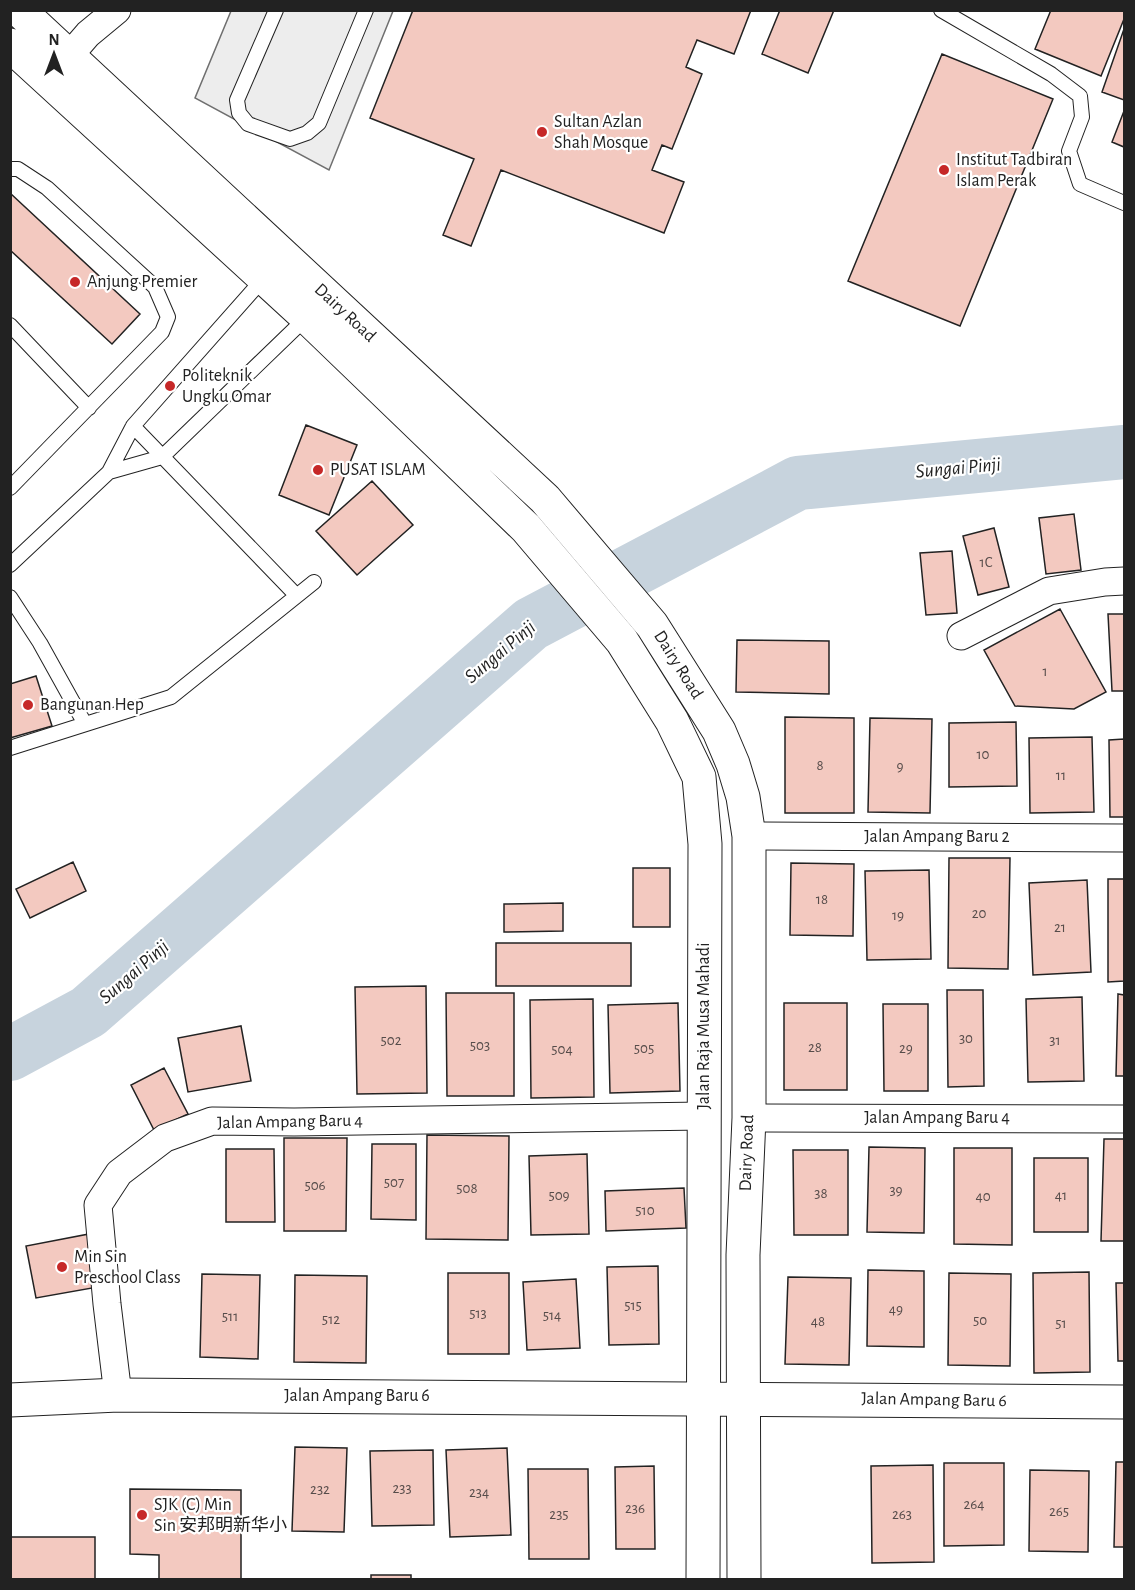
<svg xmlns="http://www.w3.org/2000/svg" width="1135" height="1590" font-family="'Alegreya Sans','Noto Sans SC',sans-serif">
  <style>
    .parking { fill: #ededed; stroke: #6f6f6f; stroke-width: 1.5 }
    .lines { fill: none; stroke-linecap: round; stroke-linejoin: round }
    .river { stroke: #c7d3dd; stroke-width: 54 }
    .building { fill: #f3c9c0; stroke: #222; stroke-width: 1.5 }
    .lane-casing { stroke: #222; stroke-width: 16 }
    .street-casing { stroke: #222; stroke-width: 29 }
    .secondary-casing { stroke: #222; stroke-width: 35 }
    .lane { stroke: #fff; stroke-width: 14 }
    .street { stroke: #fff; stroke-width: 27 }
    .secondary { stroke: #fff; stroke-width: 33 }
    .poi-dot { fill: #c62828; stroke: #fff; stroke-width: 2 }
    .labels { text-anchor: middle; dominant-baseline: central; stroke-width: 4.5; stroke-linejoin: round; paint-order: stroke }
    .number-label { font-size: 15px; fill: #564c4a }
    .poi-label { font-size: 18px; fill: #222; stroke: #fff; text-anchor: start }
    .street-label { font-size: 18px; fill: #222; stroke: #fff }
    .water-label { font-size: 20px; font-style: italic; fill: #222; stroke: #fff }
  </style>
  <rect width="100%" height="100%" fill="#fff"/>
  <path class="parking" d="M231,11H393L329,170L195,98Z"/>
  <g class="lines">
    <path class="river" d="M10,1054L88,1012L531,624L798,483L1124,452"/>
  </g>
  <path class="building" d="M413,10H751L734,54L697,40L686,67L702,74L672,149L662,145L652,170L684,182L664,233L501,170L471,246L443,235L474,159L370,118Z
    M780,10H834L808,73L762,54Z
    M1051,10H1124V19L1101,76L1035,49Z
    M1124,29V100L1102,92Z
    M942,54L1053,99L960,326L848,281Z
    M1124,111V147L1112,142Z
    M10,193L140,314L112,344L10,250Z
    M306,425L357,445L329,515L279,495Z
    M372,481L413,525L357,575L316,531Z
    M1074,514L1081,570L1046,574L1039,518Z
    M994,528L1009,587L978,595L963,536Z
    M952,551L957,613L926,615L920,553Z
    M1060,609L1106,692L1074,709L1015,706L984,650Z
    M1108,614H1124V691H1112Z
    M737,640L829,641V694L736,692Z
    M36,676L52,726L10,738V684Z
    M785,717L854,718V813H785Z
    M870,718L932,719L930,813L868,812Z
    M1016,722L1017,786L949,787V723Z
    M1092,737L1094,812L1030,813L1029,738Z
    M1124,739V817H1110L1109,740Z
    M949,858H1010L1008,969L948,968Z
    M73,862L86,891L30,918L16,889Z
    M791,863L854,864L853,936L790,935Z
    M633,868H670V927H633Z
    M929,870L931,959L867,960L865,871Z
    M1108,879H1124V981L1108,982Z
    M1087,880L1091,972L1033,975L1029,883Z
    M563,903V931L504,932V904Z
    M496,943H631V986H496Z
    M426,986L427,1093L357,1094L355,987Z
    M947,990H983L984,1086L948,1087Z
    M446,993H514V1096H447Z
    M1118,994L1124,995V1076H1116Z
    M1082,997L1084,1081L1028,1082L1026,999Z
    M593,999L594,1097L531,1098L530,1000Z
    M678,1003L680,1091L610,1093L608,1005Z
    M784,1003H847V1090H784Z
    M883,1004H928V1091H884Z
    M241,1026L251,1081L188,1092L178,1038Z
    M164,1068L188,1114L154,1130L131,1085Z
    M427,1135L509,1136L508,1240L426,1239Z
    M284,1138H347L346,1231H284Z
    M1104,1139H1124V1241H1101Z
    M372,1144H416V1220L371,1219Z
    M869,1147L925,1148L924,1233L867,1232Z
    M954,1148H1012V1245L954,1244Z
    M226,1149H274L275,1222H226Z
    M793,1150H848V1235H794Z
    M587,1154L589,1234L531,1235L529,1156Z
    M1034,1158H1088V1232H1034Z
    M684,1188L686,1228L606,1231L605,1191Z
    M89,1234L98,1287L36,1298L26,1246Z
    M658,1266L659,1344L609,1345L607,1267Z
    M868,1270L924,1271V1347L867,1346Z
    M1089,1272L1090,1372L1034,1373L1033,1273Z
    M448,1273H509V1354H448Z
    M949,1273L1011,1274L1010,1366L948,1365Z
    M202,1274L260,1275L258,1359L200,1357Z
    M295,1275L367,1276L366,1363L294,1362Z
    M788,1277L851,1278L849,1365L785,1364Z
    M576,1279L580,1348L527,1350L523,1282Z
    M1116,1283H1124V1361H1118Z
    M295,1447L347,1448L344,1532L292,1531Z
    M507,1448L511,1535L450,1537L446,1450Z
    M433,1450L434,1525L372,1526L370,1451Z
    M1116,1462H1124V1547H1114Z
    M944,1463H1004V1545L944,1546Z
    M933,1465L934,1562L872,1563L871,1466Z
    M654,1466L655,1549H616L615,1467Z
    M528,1469H588L589,1559H529Z
    M1030,1470L1089,1471L1088,1552L1029,1551Z
    M130,1489L241,1490V1580H159V1555L130,1554Z
    M10,1537H95V1580H10Z
    M371,1575H411V1580H371Z"/>
  <g class="lines">
    <defs>
      <path id="lane" d="M276,10L237,100L239,113L248,124L290,139L307,133L319,123L366,10
        M941,10L1051,74L1080,96L1082,117L1069,151L1080,184L1124,203
        M10,169H18L47,188L155,287L168,317L162,332L10,488
        M10,325L89,408
        M133,426L296,595
        M109,472L162,457L307,317
        M10,565L109,472L133,426L264,278
        M10,597L40,643L85,724
        M10,748L171,697L314,582"/>
      <path id="street" d="M56,71L88,34L117,10
        M961,636L1049,591L1105,582L1124,581
        M749,836L1124,838
        M749,1118L1124,1119
        M118,1395L107,1304L98,1205L119,1173L165,1138L212,1121L294,1122L704,1116"/>
      <path id="secondary" d="M19,10L545,499L652,625L719,731L733,764L743,797L749,836V1118L743,1255L744,1580
        M10,45L307,317L526,528L622,641L672,721L699,777L705,844L703,1580
        M10,1400L118,1395L1124,1402"/>
    </defs>
    <use href="#lane" class="lane-casing"/>
    <use href="#street" class="street-casing"/>
    <use href="#secondary" class="secondary-casing"/>
    <use href="#lane" class="lane"/>
    <use href="#street" class="street"/>
    <use href="#secondary" class="secondary"/>
  </g>
  <g class="poi-dot">
    <circle cx="542" cy="132" r="6"/>
    <circle cx="944" cy="170" r="6"/>
    <circle cx="75" cy="282" r="6"/>
    <circle cx="170" cy="386" r="6"/>
    <circle cx="318" cy="470" r="6"/>
    <circle cx="28" cy="705" r="6"/>
    <circle cx="62" cy="1267" r="6"/>
    <circle cx="142" cy="1515" r="6"/>
  </g>
  <g class="labels">
    <g class="number-label">
      <text x="986" y="562">1C</text>
      <text x="1045" y="671">1</text>
      <text x="983" y="754">10</text>
      <text x="820" y="765">8</text>
      <text x="900" y="766">9</text>
      <text x="1061" y="775">11</text>
      <text x="822" y="899">18</text>
      <text x="979" y="913">20</text>
      <text x="898" y="915">19</text>
      <text x="1060" y="927">21</text>
      <text x="966" y="1038">30</text>
      <text x="391" y="1040">502</text>
      <text x="1055" y="1040">31</text>
      <text x="480" y="1045">503</text>
      <text x="815" y="1047">28</text>
      <text x="644" y="1048">505</text>
      <text x="906" y="1048">29</text>
      <text x="562" y="1049">504</text>
      <text x="394" y="1182">507</text>
      <text x="315" y="1185">506</text>
      <text x="467" y="1188">508</text>
      <text x="896" y="1190">39</text>
      <text x="821" y="1193">38</text>
      <text x="559" y="1195">509</text>
      <text x="1061" y="1195">41</text>
      <text x="983" y="1196">40</text>
      <text x="645" y="1210">510</text>
      <text x="633" y="1305">515</text>
      <text x="896" y="1309">49</text>
      <text x="478" y="1313">513</text>
      <text x="552" y="1315">514</text>
      <text x="230" y="1316">511</text>
      <text x="331" y="1319">512</text>
      <text x="980" y="1320">50</text>
      <text x="818" y="1321">48</text>
      <text x="1061" y="1323">51</text>
      <text x="402" y="1488">233</text>
      <text x="320" y="1489">232</text>
      <text x="479" y="1492">234</text>
      <text x="974" y="1504">264</text>
      <text x="635" y="1508">236</text>
      <text x="1059" y="1511">265</text>
      <text x="559" y="1514">235</text>
      <text x="902" y="1514">263</text>
    </g>
    <g class="poi-label">
      <text x="554" y="122">Sultan Azlan<tspan x="554" dy="21">Shah Mosque</tspan></text>
      <text x="956" y="160">Institut Tadbiran<tspan x="956" dy="21">Islam Perak</tspan></text>
      <text x="87" y="282">Anjung Premier</text>
      <text x="182" y="376">Politeknik<tspan x="182" dy="21">Ungku Omar</tspan></text>
      <text x="330" y="470">PUSAT ISLAM</text>
      <text x="40" y="705">Bangunan Hep</text>
      <text x="74" y="1257">Min Sin<tspan x="74" dy="21">Preschool Class</tspan></text>
      <text x="154" y="1505">SJK (C) Min<tspan x="154" dy="21">Sin 安邦明新华小</tspan></text>
    </g>
    <g class="street-label">
      <text transform="translate(345 313) rotate(43)">Dairy Road</text>
      <text transform="translate(678 665) rotate(58)">Dairy Road</text>
      <text x="937" y="837">Jalan Ampang Baru 2</text>
      <text transform="translate(704 1026) rotate(-90)">Jalan Raja Musa Mahadi</text>
      <text x="937" y="1118">Jalan Ampang Baru 4</text>
      <text transform="translate(290 1122) rotate(-1)">Jalan Ampang Baru 4</text>
      <text transform="translate(747 1153) rotate(-88)">Dairy Road</text>
      <text x="357" y="1396">Jalan Ampang Baru 6</text>
      <text transform="translate(934 1400) rotate(1)">Jalan Ampang Baru 6</text>
    </g>
    <g class="water-label">
      <text transform="translate(958 468) rotate(-5)">Sungai Pinji</text>
      <text transform="translate(500 652) rotate(-40)">Sungai Pinji</text>
      <text transform="translate(134 972) rotate(-41)">Sungai Pinji</text>
    </g>
  </g>
  <rect width="1135" height="1590" fill="none" stroke="#222222" stroke-width="24"/>
  <g transform="translate(54 54)" stroke="#ffffff" stroke-width="4.5" paint-order="stroke">
  <path d="M0-4.5L10 22L0 15L-10 22Z" fill="#222222"/>
  <text y="-9" font-size="16" font-weight="bold" text-anchor="middle" fill="#222222">N</text>
  </g>
</svg>
